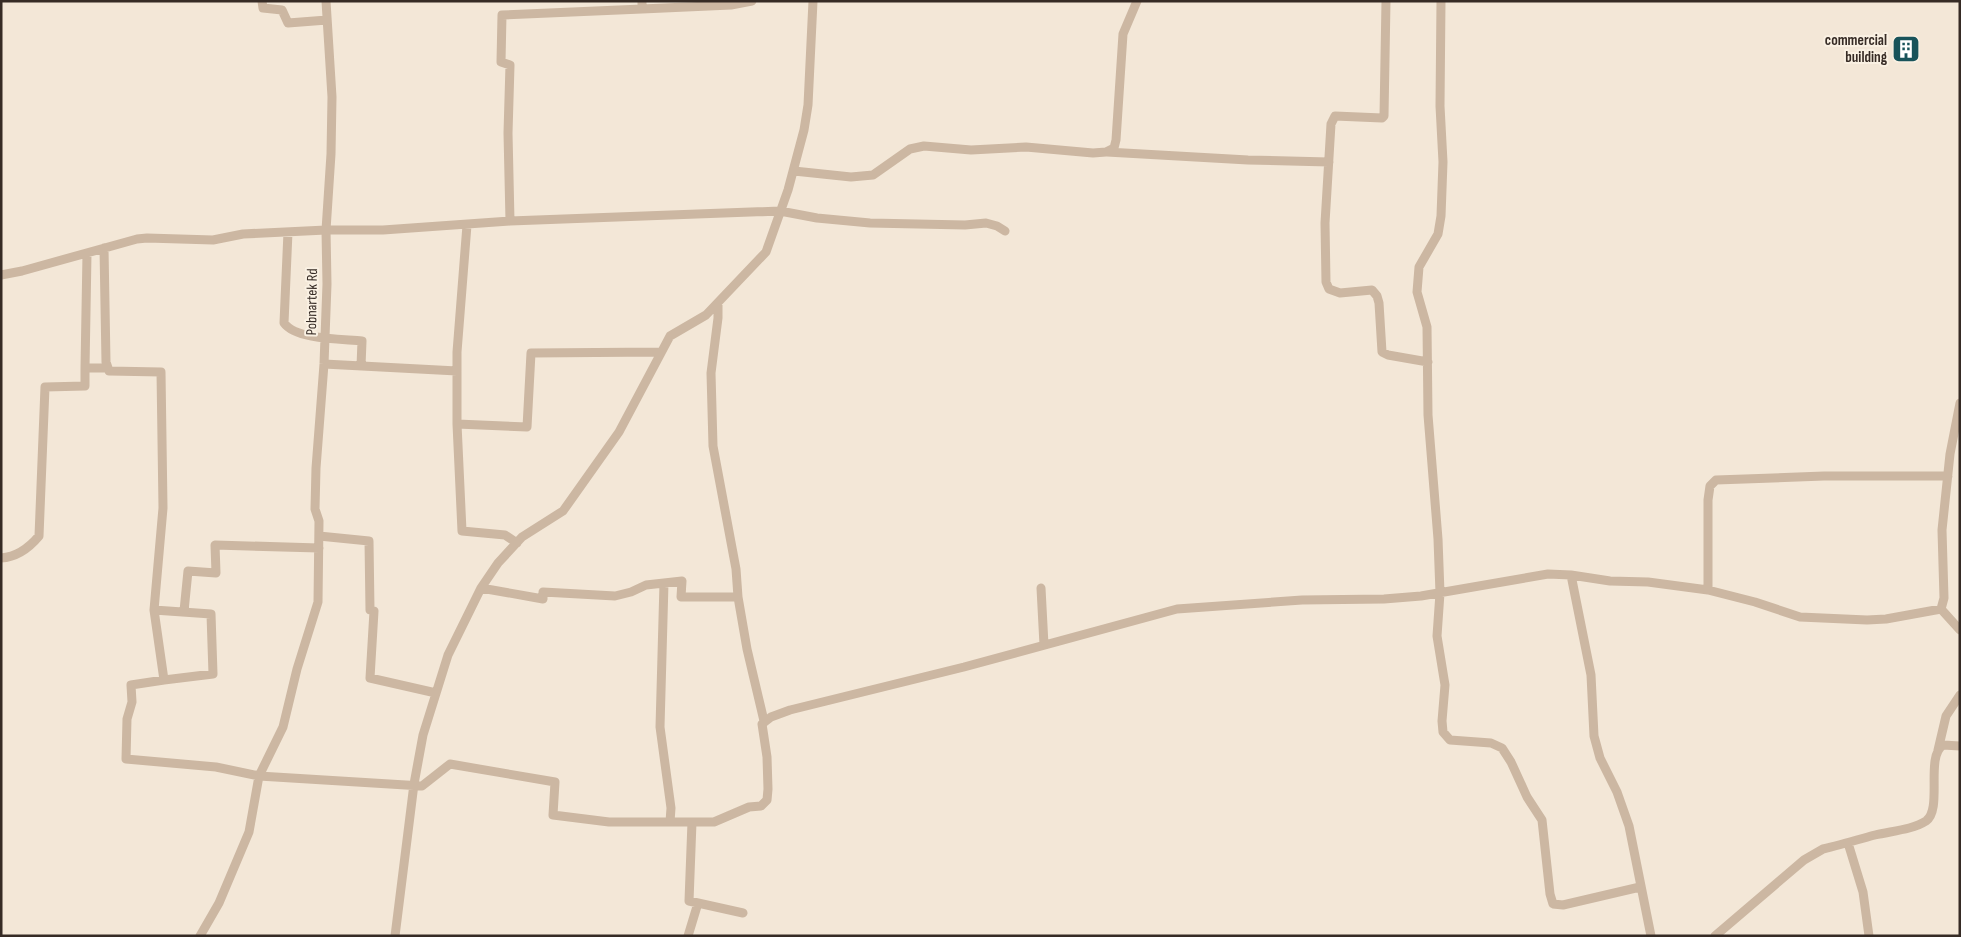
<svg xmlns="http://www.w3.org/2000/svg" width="1961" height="937" font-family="'Sofia Sans Condensed',sans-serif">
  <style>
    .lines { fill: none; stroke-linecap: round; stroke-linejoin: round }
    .minor { stroke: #ccb7a2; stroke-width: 9 }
    .labels { text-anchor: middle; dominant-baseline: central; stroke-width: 4; stroke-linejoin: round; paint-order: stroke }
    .poi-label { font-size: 15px; font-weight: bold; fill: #362b25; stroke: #faf1e3; text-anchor: end }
    .street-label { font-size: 15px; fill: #362b25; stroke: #faf1e3 }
  </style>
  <rect width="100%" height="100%" fill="#f3e7d7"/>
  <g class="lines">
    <path class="minor" d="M262,1L263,8L282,10L288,23L327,20
      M326,1L332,97L331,154L326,230L327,284L324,364L316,468L315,509L319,521L318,602L297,669L283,727L259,776L422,786L450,764L555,782L553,815L609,822H714L749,807L761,806L767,800L768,789L767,757L762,724L771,717L790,710L964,667L1177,609L1302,600L1384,599L1421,596L1548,574L1571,575L1610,581L1648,582L1708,590L1755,602L1800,617L1867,620L1886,619L1941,609L1960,630
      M642,1V9L731,5L752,1
      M1386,1L1384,116L1382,118L1335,116L1331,124L1325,223L1326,282L1329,289L1340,293L1372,290L1377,296L1379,303L1382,352L1388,355L1428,362
      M1441,1L1440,106L1443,162L1441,216L1438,234L1419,267L1417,292L1427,327L1428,415L1438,539L1440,593L1437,636L1445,685L1442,721L1443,732L1450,740L1491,743L1502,748L1511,762L1527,797L1542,820L1550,894L1553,904L1563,905L1640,887
      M1107,152L1248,160L1329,162
      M794,171L851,177L873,175L910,149L924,146L971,150L1026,147L1093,153L1106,152L1114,148L1116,140L1123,34L1137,1
      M510,221L508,133L510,65L501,62L502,15L642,9
      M288,232L284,323C296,340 343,339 362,341L361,366
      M104,248L106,362L109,371L161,372L163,508L154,610L164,680L131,685L132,702L127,719L126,759L216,767L259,776L249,832L219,903L200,936
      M1,275L22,271L137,239L147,238L213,240L243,234L326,230H383L510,221L780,211L817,218L870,223L965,225L986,223L997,226L1005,231
      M324,364L457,371
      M85,368L87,254
      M457,424V352L467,225
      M319,536L369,541L370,610L374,611L370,678L436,693
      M517,543L505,535L462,531L457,424L527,427L531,353L661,352
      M1,558C17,557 29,548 39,536L45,387L85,386V368H108
      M1571,575L1591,675L1594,736L1600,758L1617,792L1629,826L1651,936
      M664,583L660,727L671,808L670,822
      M481,588L543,599V592L615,596L631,592L646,585L682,581L681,597H738L736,569L713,446L711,373L718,318V303
      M1041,588L1044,645
      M1708,590V500L1710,486L1716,480L1824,476H1948
      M738,597L747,649L764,721
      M1941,609L1944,598L1942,530L1950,454L1960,403
      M154,610L211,614L213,674L164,680
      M184,611L188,571L216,573L215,545L319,548
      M1938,750L1946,716L1960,695
      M692,822L689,901L743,913
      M1848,843L1863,892L1869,936
      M395,936L414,784L423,735L448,655L481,588L498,563L522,537L563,511L619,432L670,336L706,315L766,252L788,190L804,130L808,105L813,1
      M688,936L698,903
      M1715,936L1804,860L1823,849C1840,845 1857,840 1875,835C1891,831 1912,830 1926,821C1943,809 1925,757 1943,745L1960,746"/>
  </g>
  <defs>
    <symbol id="building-square" viewBox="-11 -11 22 22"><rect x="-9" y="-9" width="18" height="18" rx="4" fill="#18535a" stroke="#faf1e3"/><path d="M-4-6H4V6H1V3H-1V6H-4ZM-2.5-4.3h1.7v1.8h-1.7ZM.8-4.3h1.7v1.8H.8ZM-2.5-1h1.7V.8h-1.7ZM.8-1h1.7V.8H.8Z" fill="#fff"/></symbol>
  </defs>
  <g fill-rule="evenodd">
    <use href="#building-square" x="1890" y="33" width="32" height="32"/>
  </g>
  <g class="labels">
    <g class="poi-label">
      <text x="1887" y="40">commercial<tspan x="1887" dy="17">building</tspan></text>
    </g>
    <g class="street-label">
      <text transform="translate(312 302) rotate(-89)">Pobnartek Rd</text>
    </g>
  </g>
  <rect width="1961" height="937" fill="none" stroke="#362b25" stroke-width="5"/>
</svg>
